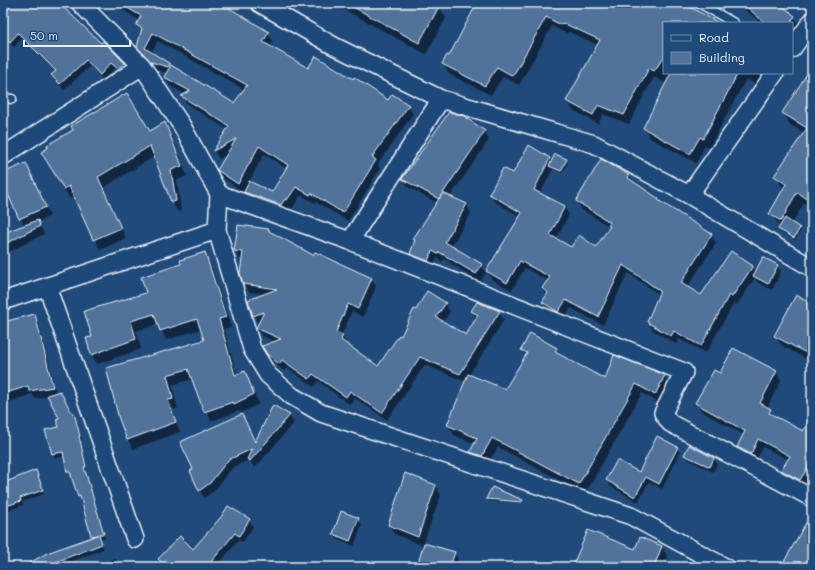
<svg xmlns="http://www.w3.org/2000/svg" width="815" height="570" font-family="Mali,sans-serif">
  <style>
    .shadow { fill: #0007; fill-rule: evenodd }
    .building { fill: #517399; stroke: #e8f1f8 }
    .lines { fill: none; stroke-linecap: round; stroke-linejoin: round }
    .service-casing { stroke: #e8f1f8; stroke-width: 11 }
    .minor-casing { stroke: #e8f1f8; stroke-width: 20 }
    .service { stroke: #1f4a7a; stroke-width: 8 }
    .minor { stroke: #1f4a7a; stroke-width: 17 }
  </style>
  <rect width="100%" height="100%" fill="#1f4a7a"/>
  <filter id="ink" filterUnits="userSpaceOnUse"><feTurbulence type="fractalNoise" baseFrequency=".025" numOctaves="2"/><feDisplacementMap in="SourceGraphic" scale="8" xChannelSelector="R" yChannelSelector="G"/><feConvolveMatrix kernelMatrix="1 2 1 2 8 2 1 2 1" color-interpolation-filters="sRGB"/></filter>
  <g filter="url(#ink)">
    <path class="shadow" d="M3,3H67V5L63,8L101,45L124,63L127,69L121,75L115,68L104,80L90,66L64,90L53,75L56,72L22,38L14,47L3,37Z
      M112,3H219L268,33L273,42L270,47L309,69L388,101L408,106L413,114L378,164L380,169L348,221L316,202L315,203L301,195L292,209L290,207L286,214L250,200L244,190L243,192L223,178L218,170L227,155L219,159L214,151L228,130L188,105L183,97L186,95L170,86L165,77L168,73L157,70L143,55L138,46L142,32L138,25L140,21ZM158,41L245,90L234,105L171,68L169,64L151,53ZM264,154L287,169L272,193L249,182Z
      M332,3H433L439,6L446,18L426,54Z
      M479,3H681L718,23H664V73H764L757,85L746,79L709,148L705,146L696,163L650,138L644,128L667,84L654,77L629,124L603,114L598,124L573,110L567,101L598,45L569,32L567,34L552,26L519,85L503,77L491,95L449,74L443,64L449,57Z
      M741,3H777L794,17L800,26L792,36V23H761L745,10Z
      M812,76V208L804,203L792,224L801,231L795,240L781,232L780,227L771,214L784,189L775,176L805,133L790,125L784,113Z
      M165,124L171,134L187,176L177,180L181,211L178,212L172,202L155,156L103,188L126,238L100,250L75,196L70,199L42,152L150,132Z
      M485,131L489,140L450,197L467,205L471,213L451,247L481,265L486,273L480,282L444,259L442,262L437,258L432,268L415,262L411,254L415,241L414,239L437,203L408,187L403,179Z
      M549,159L552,163L566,160L568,163L562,173L553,169L540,194L564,207L569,215L556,239L572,248L597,249L610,227L582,210L577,201L629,175L633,182L659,203L711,235L716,243L687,288L702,296L752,266L756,272L763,258L778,266L781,272L772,290L757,282L755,278L737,305L734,303L706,353L679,339L676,344L653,330L648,322L660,295L628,273L603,325L571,308L563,320L548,310L543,302L547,296L543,289L548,281L525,268L512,290L492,280L487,271L521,217L495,202L490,194L513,175Z
      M26,164L50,216L38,222L44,234L3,255V235L24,225L3,180V174Z
      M269,230L270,233L314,257L372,279L376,287L363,317L352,311L342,335L347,345L378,367L402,338L445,304L450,312L443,322L466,337L476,319L472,311L499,312L504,320L469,375L506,390L526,357L522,350L556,348L561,357L605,380L664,376L670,386L661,404L642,393L585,494L498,447L487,465L476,462L471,452L475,444L454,435L448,425L466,382L425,365L387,420L355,398L350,405L318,381L314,387L287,368L284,371L273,362L268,354L275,342L262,336L257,328L259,325L254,315L265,294L249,292L244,284L243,259H240L235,251Z
      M204,253L210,263L231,327L224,329L237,375L244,372L259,404L240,413L239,411L211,421L193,379L172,385L178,408L172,410L180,432L133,449L128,440L107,369L205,341L201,329L166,340L159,324L136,331L141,349L97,364L92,355L93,337L182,264Z
      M812,304V362L781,345L776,336Z
      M34,315L39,324L56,393L76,418L82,440L80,441L87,471L85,472L105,538L100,539L104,549L56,567L26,566L48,554L93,537L72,476L68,472L65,456L55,458L53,454L46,431L60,427V419L49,396L35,399L32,394L6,403L3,397V324Z
      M734,349L777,372L781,380L767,408L774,416L804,432L812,427V478L805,488L787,479L783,470L789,460L763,447L756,461L743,455L738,447L744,435L701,411L697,403L720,375Z
      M289,415L294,423L255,468L249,460L232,468L214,491L204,498L200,490L246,423L256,443Z
      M677,448L680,453L662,489L649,482L638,502L610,486L607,480L639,474Z
      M685,454L713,458L717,464L713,472L689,460Z
      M38,475L44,494L22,502L23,505L3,512V484Z
      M405,475L436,486L441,495L423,544L454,553L459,562L458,567H418L424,546L394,534L389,525Z
      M488,499L522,500L524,503L489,501Z
      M358,519L362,525L354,546L338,540L334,534Z
      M249,520L253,527L243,542L239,540L216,567H164L159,559L194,551Z
      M640,538L662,547L667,556L663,567H573L635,551Z
      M115,558L122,567H100Z"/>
    <path class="building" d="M3,3H59L101,43L103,41L125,63L118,69L111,63L100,75L86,60L60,84L51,75L56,71L18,33L10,42L3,35Z
      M119,3H221L269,32L263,42L308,68L316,56L353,79L354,77L388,100L392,94L409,105L372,157L376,160L343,213L311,193L310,195L296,187L287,200L285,199L281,205L244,192L249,181L272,192L288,165L259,146L238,184L217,170L236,139L213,151L229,126L181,96L190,91L164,77L171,65L234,103L247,85L153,33L145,48L170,64L168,67L151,62L137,47L142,28L136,25L141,16Z
      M346,3H441L419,43Z
      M477,3H526L535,8L537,3H683L719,23H664V57L654,71L649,68L624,115L598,105L593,115L566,101L600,40L563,23L561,25L546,17L513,76L497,67L485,86L442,64L447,55L449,56Z
      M742,3H779L795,16L790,23H765Z
      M812,66V202L797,192L781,221L769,214L786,184L774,176L807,128L782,113Z
      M671,73H738L703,139L700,137L690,154L643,128Z
      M127,93L150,131L165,122L182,166L171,170L176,201L171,202L150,146L98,177L121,228L93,240L69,186L64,189L41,152L48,148L47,145L73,130L71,126Z
      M449,112L464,116L485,131L443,193L467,204L445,242L482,264L476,274L439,252L438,254L432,251L428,261L410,254L415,240L413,239L442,194L439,199L402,179Z
      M529,145L550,158L534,190L565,206L550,235L571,247L579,235L596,247L610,226L608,225L610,222L576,201L601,159L629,175L628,178L659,199L658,200L712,234L681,283L701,295L731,251L753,266L732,297L729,295L701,346L674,331L671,336L647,322L660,291L623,265L598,317L566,300L558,312L542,302L548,293L542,288L550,277L520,261L507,283L486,271L522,213L489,194L503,168L513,173Z
      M555,154L567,159L561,171L549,166Z
      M26,163L46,207L19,219L3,183V173Z
      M785,218L800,228L794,238L778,229Z
      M38,220L40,226L3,245V233Z
      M238,225L269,229V231L313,255L315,252L372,278L358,309L348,304L336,332L343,335L341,340L378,366L399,335L401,336L414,309L416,310L427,291L446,303L436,317L466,335L478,315L471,311L477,302L500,311L460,374L420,357L382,413L350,391L346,397L313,374L309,379L282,360L279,364L267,354L262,346L281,339L256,328L264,312L253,316L248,300L277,289L243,284L240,273L243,252L234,251Z
      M205,252L226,317L219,319L235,375L245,371L254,394L234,404L233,402L204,412L188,369L167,375L173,399L168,400L176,422L127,440L119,419L106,368L204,340L197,319L160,331L154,314L131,321L136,339L91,355L86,338L92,337L84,311L146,293L141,277L181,264L180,260Z
      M763,257L778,265L768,284L753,276Z
      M796,295L812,303V356L774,336Z
      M35,314L53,387L29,391L28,386L3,394V322Z
      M530,333L557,348L555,352L605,379L614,355L665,375L655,395L636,384L579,484L492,438L482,456L470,452L477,438L447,425L468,374L505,389L527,353L521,350Z
      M733,348L777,371L760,403L771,409L769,413L803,431L812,415V461L800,480L781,470L790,456L758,439L751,454L737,447L745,431L695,403L714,370L720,373Z
      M60,391L72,413H74L80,436H79L86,467H84L104,534H99L102,544L43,567H27L26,565L47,553L98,535L91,536L80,496L78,497L70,472H67L63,452L52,454L45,430L59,427L56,419L59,418L47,395Z
      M273,405L290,415L250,461L247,459L252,449L228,460L210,483L199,491L190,471L193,469L180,442L242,414L255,442Z
      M657,436L678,447L659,484L646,477L635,497L606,480L617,460L639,472Z
      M689,445L714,458L710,467L684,455Z
      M36,470L43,490L20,498L21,501L3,507V483Z
      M405,473L436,485L418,537L388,525Z
      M492,487L523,500L522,502L486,499Z
      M228,506L250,519L239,536L235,533L207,567H167L158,559L180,536L193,549L221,517Z
      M341,511L359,518L350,541L333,534Z
      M812,512V567H781Z
      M588,530L635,549L640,537L662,546L654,567H572Z
      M424,543L455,552L450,567H417Z"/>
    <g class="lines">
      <defs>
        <path id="service" d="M699,3L734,23
          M3,98L12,99"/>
        <path id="minor" d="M80,3L142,66L182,126L219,194L217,230L252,349L268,375L292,396L321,413L631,516L725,567
          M259,3L334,46L441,99L594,144L689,195L812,268
          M792,49L812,21
          M3,156L142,66
          M219,194L350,241L684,372L663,413L670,423L812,498
          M689,195L775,73
          M350,241L441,99
          M47,286L135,539
          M3,301L217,230"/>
      </defs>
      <use href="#service" class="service-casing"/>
      <use href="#minor" class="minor-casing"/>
      <use href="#service" class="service"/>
      <use href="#minor" class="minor"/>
    </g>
  </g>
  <rect width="815" height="570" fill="none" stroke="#1f4a7a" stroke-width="16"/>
  <rect x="8" y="8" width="799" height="554" fill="none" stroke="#e8f1f8" stroke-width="1.5" filter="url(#ink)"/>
  <rect x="663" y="22" width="130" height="52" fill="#1f4a7a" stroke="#6f8dac"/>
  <rect x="671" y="35" width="20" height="6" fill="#1f4a7a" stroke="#6f8dac"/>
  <text x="699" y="42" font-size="12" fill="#e8f1f8">Road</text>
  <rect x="671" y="52" width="20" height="12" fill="#517399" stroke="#6f8dac"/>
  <text x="699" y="62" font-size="12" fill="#e8f1f8">Building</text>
  <path d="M24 40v6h106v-6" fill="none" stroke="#e8f1f8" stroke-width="2"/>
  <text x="30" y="40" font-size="12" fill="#e8f1f8" stroke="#1f4a7a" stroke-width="3" paint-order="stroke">50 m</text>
</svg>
